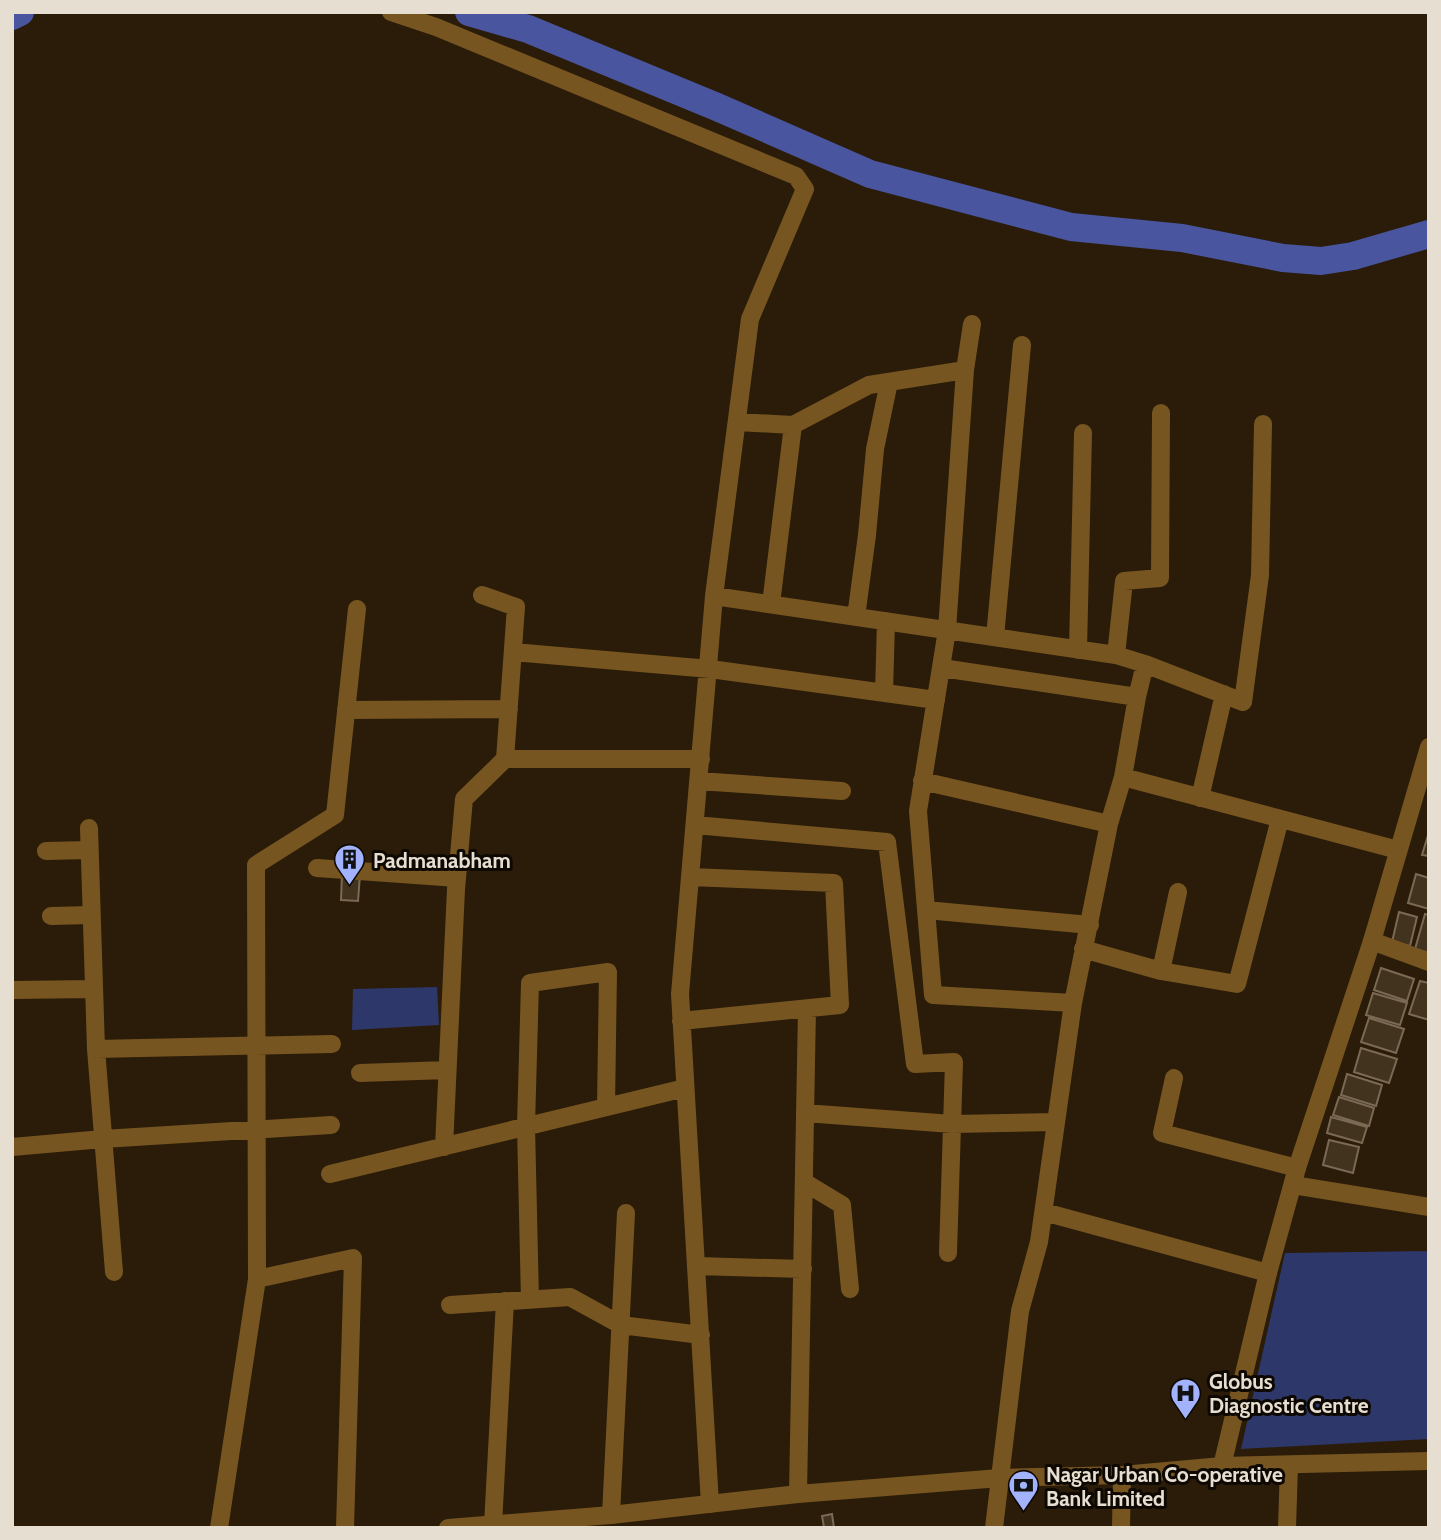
<svg xmlns="http://www.w3.org/2000/svg" width="1441" height="1540" font-family="Cabin,sans-serif">
  <style>
    .green { fill: #2e3769 }
    .lines { fill: none; stroke-linecap: round; stroke-linejoin: round }
    .river { stroke: #49559f; stroke-width: 28 }
    .building { fill: #42331f; stroke: #7a6a54; stroke-width: 2 }
    .minor { stroke: #775521; stroke-width: 18 }
    .tertiary { stroke: #775521; stroke-width: 18 }
    .labels { text-anchor: middle; dominant-baseline: central; stroke-width: 6; stroke-linejoin: round; paint-order: stroke }
    .poi-label { font-size: 21px; font-weight: bold; fill: #e7ded2; stroke: #0d0802; text-anchor: start }
  </style>
  <rect width="100%" height="100%" fill="#2a1c08"/>
  <path class="green" d="M437,987L439,1025L352,1030L353,989Z
    M1429,1251V1439L1241,1449L1285,1253Z"/>
  <g class="lines">
    <path class="river" d="M469,12L528,29L717,107L870,174L1071,227L1182,238L1283,258L1321,261L1353,256L1429,234
      M12,16L20,12"/>
  </g>
  <path class="building" d="M1429,832V856L1422,855Z
    M342,874L360,875L358,901L341,900Z
    M1416,874L1429,878V909L1408,903Z
    M1399,912L1417,917L1410,946L1392,942Z
    M1425,914L1429,915V953L1415,949Z
    M1381,968L1414,979L1407,1001L1374,990Z
    M1420,981L1429,983V1020L1409,1014Z
    M1373,993L1407,1003L1400,1025L1366,1015Z
    M1369,1018L1404,1029L1396,1053L1361,1042Z
    M1361,1048L1397,1059L1389,1083L1354,1072Z
    M1347,1074L1382,1085L1376,1106L1341,1095Z
    M1339,1097L1374,1108L1369,1126L1333,1115Z
    M1331,1117L1367,1127L1362,1143L1327,1133Z
    M1329,1140L1359,1147L1353,1173L1323,1165Z
    M832,1514L834,1528H814L824,1527L822,1516Z"/>
  <g class="lines">
    <path class="minor" d="M391,12L436,27L796,176L805,189L750,319L714,596L1116,655
      M972,324L965,370L947,630L918,811L933,995L1073,1003
      M737,422L793,425L869,385L965,370
      M771,604L793,425
      M856,617L867,535L875,449L889,382
      M995,637L1022,345
      M1078,650L1083,433
      M513,652L710,669L936,700
      M1145,664L1243,702L1260,575L1263,424
      M942,668L1137,697
      M884,693L886,621
      M346,710L509,709
      M505,759H701
      M1123,777L1398,850
      M699,781L842,791
      M922,781L1109,824
      M1200,798L1224,694
      M695,825L887,842L915,1064L954,1062L948,1253
      M89,828L96,1049L114,1272
      M46,851L89,850
      M317,868L457,878
      M926,910L1090,925
      M51,916L91,915
      M1372,941L1429,962
      M1083,949L1161,971L1237,984L1280,819
      M1161,971L1178,892
      M12,990L94,989
      M681,1021L840,1005L834,883L690,877
      M96,1049L332,1044
      M360,1073L447,1070
      M1174,1078L1162,1133L1297,1168
      M805,1113L952,1124L1055,1122
      M12,1147L103,1139L331,1125
      M444,1147L456,889L464,799L505,759L516,607L482,595
      M330,1174L685,1088
      M804,1182L842,1205L850,1289
      M1293,1185L1429,1207
      M1044,1212L1268,1273
      M697,1266L803,1269
      M257,1279L353,1258L345,1528
      M530,1300L526,1126L530,983L608,972L606,1107
      M450,1305L570,1297L621,1325L701,1335
      M798,1494L807,1009
      M710,1504L680,994L714,596
      M611,1515L626,1213
      M493,1525L505,1301
      M219,1528L257,1279L256,865L335,815L357,609
      M994,1528L1020,1311L1039,1242L1073,1003L1109,824L1123,777L1137,697L1145,664L1116,655L1124,581L1160,578L1161,413
      M1121,1528L1122,1475
      M1287,1528L1289,1466"/>
    <path class="tertiary" d="M1222,1466L1268,1273L1297,1168L1372,941L1429,747
      M448,1528L611,1515L798,1494L1000,1478L1122,1475L1222,1466L1429,1461"/>
  </g>
  <defs>
    <symbol id="building-pin" viewBox="-11 -11 22 30"><path d="M0 17L-7.5 6A9.5 9.5 0 1 1 7.5 6Z" fill="#a2b2fd" stroke="#0d0802"/><path d="M-4-6H4V6H1V3H-1V6H-4ZM-2.5-4.3h1.7v1.8h-1.7ZM.8-4.3h1.7v1.8H.8ZM-2.5-1h1.7V.8h-1.7ZM.8-1h1.7V.8H.8Z" fill="#111"/></symbol>
    <symbol id="hospital-pin" viewBox="-11 -11 22 30"><path d="M0 17L-7.5 6A9.5 9.5 0 1 1 7.5 6Z" fill="#a2b2fd" stroke="#0d0802"/><path d="M-5-5h3v3.5h4V-5h3V5h-3V1.5h-4V5h-3Z" fill="#111"/></symbol>
    <symbol id="bank-pin" viewBox="-11 -11 22 30"><path d="M0 17L-7.5 6A9.5 9.5 0 1 1 7.5 6Z" fill="#a2b2fd" stroke="#0d0802"/><path d="M-6-4H6V4H-6ZM0-2.3a2.3 2.3 0 1 0 0 4.6a2.3 2.3 0 1 0 0-4.6Z" fill="#111"/></symbol>
  </defs>
  <g fill-rule="evenodd">
    <use href="#building-pin" x="332" y="842" width="35" height="47"/>
    <use href="#hospital-pin" x="1168" y="1376" width="35" height="47"/>
    <use href="#bank-pin" x="1006" y="1468" width="35" height="47"/>
  </g>
  <g class="labels">
    <g class="poi-label">
      <text x="373" y="860">Padmanabham</text>
      <text x="1209" y="1381">Globus<tspan x="1209" dy="24">Diagnostic Centre</tspan></text>
      <text x="1046" y="1474">Nagar Urban Co-operative<tspan x="1046" dy="24">Bank Limited</tspan></text>
    </g>
  </g>
  <rect width="1441" height="1540" fill="none" stroke="#e7ded2" stroke-width="28"/>
</svg>
